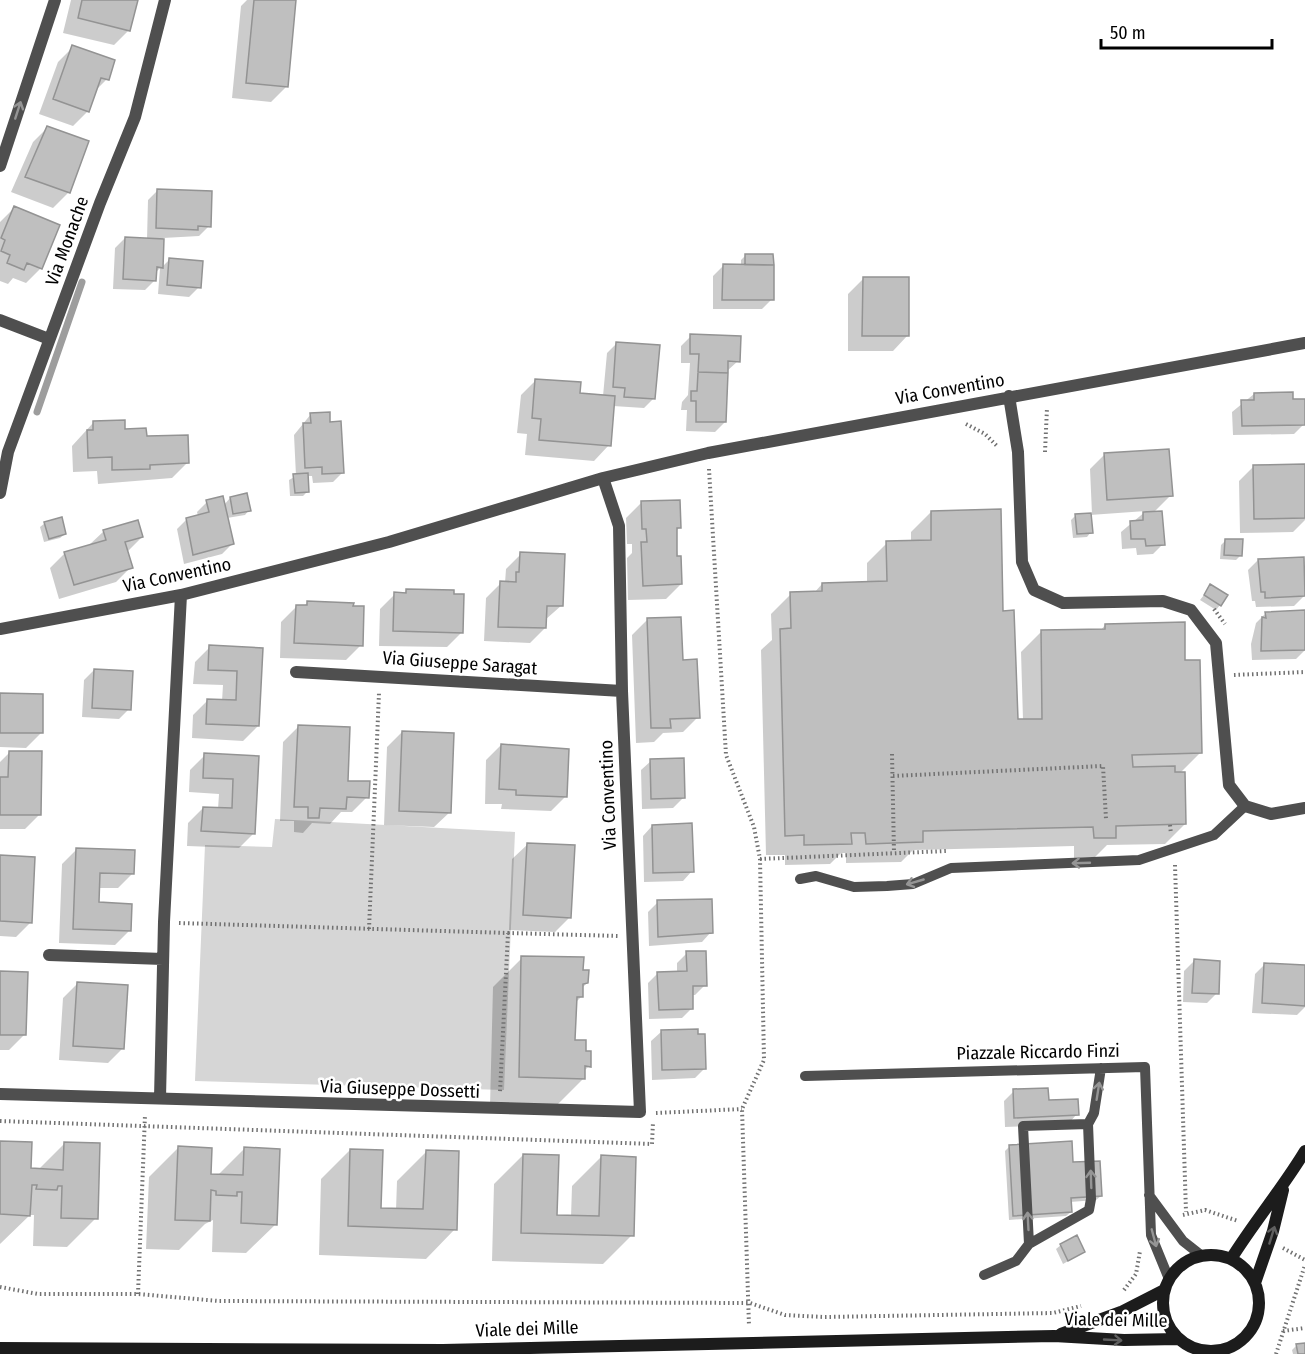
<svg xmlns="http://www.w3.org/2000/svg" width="1305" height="1354" font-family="'Fira Sans Condensed',sans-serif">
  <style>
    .green { fill: #d6d6d6 }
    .shadow { fill: #0003 }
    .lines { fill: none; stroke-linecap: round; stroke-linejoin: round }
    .stream { stroke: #9d9d9d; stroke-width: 7 }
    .building { fill: #bfbfbf; stroke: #939393; stroke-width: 1.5 }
    .path { stroke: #717171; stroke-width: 4; stroke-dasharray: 1.5 3; stroke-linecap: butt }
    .lane { stroke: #4f4f4f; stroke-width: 10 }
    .street { stroke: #4f4f4f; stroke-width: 12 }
    .secondary { stroke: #1c1c1c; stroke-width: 12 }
    .oneway { stroke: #959595 }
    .oneway2 { stroke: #606060 }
    .labels { text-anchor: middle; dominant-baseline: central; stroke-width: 5; stroke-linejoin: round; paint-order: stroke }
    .street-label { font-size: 18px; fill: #000; stroke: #fff }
  </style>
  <rect width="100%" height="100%" fill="#fff"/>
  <path class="green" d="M275,819L515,832L504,1090L195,1081L205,845L272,847Z"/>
  <path class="shadow" d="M71,0H136L129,30L114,45L63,33Z
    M247,0H295L286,87L271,102L232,98L241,6Z
    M73,47L107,79L95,91L88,111L73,126L39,114L58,62Z
    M48,127L87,142L69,192L53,208L11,192L33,142Z
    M158,190L209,226L199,236L163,238L161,268L170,259L199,287L189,297L158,294L160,268L155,273V280L145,290L113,289L115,248L125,238L147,239L148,200Z
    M14,208L41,268L26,283L13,278L8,284L0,281V222Z
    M745,256L772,299L762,309H713V276L723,266H741V260Z
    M863,279L908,335L893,351H848V294Z
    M691,336L738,361L727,371L725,422L715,432L686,431L687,410H681L682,402L688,395L690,363H681V346Z
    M617,343L654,398L644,408L613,406L609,445L594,461L525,455L527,434L517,433L521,395L536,380L579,394L603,396L607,353Z
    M1254,394L1292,400L1304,424L1294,434L1233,435L1232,412Z
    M311,414L329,423L343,472L333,482L313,483L312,476H306L308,491L303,496H290L289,480L296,476L294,435Z
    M93,423L145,438L187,463L172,478L98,484L97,471L73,472L72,446Z
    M1105,454L1171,495L1153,513L1163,544L1153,554L1137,555L1136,548L1122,549L1121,532L1146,511L1090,515L1091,532L1087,537L1073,538L1071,520L1076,515L1092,514L1090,469Z
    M1305,465V520L1293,532L1240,533L1239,481L1254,466Z
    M230,498L249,510L245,515L227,518L232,544L222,554L184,564L177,529L187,519L198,516L197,512L207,502L224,505Z
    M641,503L679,528L675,532L681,584L666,599L628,600L627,558L632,553V544H627L626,518Z
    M931,512L1002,613L1017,720H1023L1021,652L1041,632L1101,630L1105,625L1184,662L1200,753L1180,773L1185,824L1165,844L1107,845L1095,857L1074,858V846L913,850L901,862L846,863V853H841L830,864L785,865V855H766L761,650L772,640L771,614L791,594L814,593L822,584L867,583V563L887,543L911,542V532Z
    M45,523L65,534L60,538L44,542L40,527Z
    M104,531L142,537L127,552L131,567L116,582L59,599L50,568L65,553L88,546Z
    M1226,540L1241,555L1236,560L1220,559L1221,545Z
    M521,554L562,605L545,620V628L530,643L484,641L486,598L501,583H505L506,569Z
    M1258,560L1304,596L1294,606L1256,607L1255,601H1252L1248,570Z
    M1211,586L1220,605L1216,610L1200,600Z
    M407,590L462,632L447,647L379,646L380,609L395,594H403Z
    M308,602L361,645L346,660L280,658L281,622L296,607H303Z
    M1266,613L1305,631V650L1296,659L1252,660L1251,644L1256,623Z
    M647,620L682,661L698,717L683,732L663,733L654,742L636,743L632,635Z
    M210,647L262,650L258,726L243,741L192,738L193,715L208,700L222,701L223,685L193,684L195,662Z
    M94,670L129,709L119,719L82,717L84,680Z
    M0,695L41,733L26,748L0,747Z
    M298,727L347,782L367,797L352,812H341L330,824L312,823L303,833L294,832V821H280L283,742Z
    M402,732L450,812L434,827L384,825L387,747Z
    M501,745L566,796L551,811L501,809L502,804H485L486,760Z
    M9,753L40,814L25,829H0V762Z
    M205,755L258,758L254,833L239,848L187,846L188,823L203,808L218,809L219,794L189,792L190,770Z
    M651,761L683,798L673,808L642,809L641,770Z
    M652,826L692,871L683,881L644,882L643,836Z
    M528,844L570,917L555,932L509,930L512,859Z
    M77,849L133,873L118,888H98L97,904L130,930L115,945L59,943L62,864Z
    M0,857L31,922L16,937L0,936Z
    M658,902L711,932L702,942L649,946L648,912Z
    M687,953L705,985L695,995H691L692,1008L682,1018L649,1019L648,983L658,973H677V963Z
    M522,958L582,971L587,983L582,988V996L575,1003L574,1041L584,1052L589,1066L584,1071V1078L555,1107L490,1106L493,987Z
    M1194,961L1217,993L1207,1003L1183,1002L1184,971Z
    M1265,964L1305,966V1007L1297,1015L1252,1013L1255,974Z
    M0,973L24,1035L9,1050H0Z
    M78,983L123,1048L108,1063L59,1060L63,998Z
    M661,1032L705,1068L695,1078L652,1080L651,1041Z
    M1014,1091L1047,1102L1077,1114L1068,1124L1005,1127L1004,1101Z
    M0,1142L30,1170H38L65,1143L96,1218L67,1247L33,1246L34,1215H30L0,1244Z
    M1009,1147L1101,1196L1096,1200L1070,1202L1071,1212L1066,1216L1009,1220L1005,1151Z
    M178,1148L209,1175L217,1176L244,1149L276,1224L246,1253L212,1252L213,1220L205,1224L179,1250L146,1249L149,1177Z
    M350,1150L379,1209L396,1210L397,1181L426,1152L455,1229L426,1259L319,1255L321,1179Z
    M523,1155L556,1216L571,1217L572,1186L601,1157L632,1235L603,1264L492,1261L494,1184Z
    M1061,1245L1084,1252L1063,1264L1056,1249Z
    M1305,1344V1354H1293L1292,1350L1297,1345Z"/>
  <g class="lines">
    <path class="stream" d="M37,412L82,282"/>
  </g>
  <path class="building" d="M82,0H138L130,31L78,18Z
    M254,0H296L288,87L246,83Z
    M72,45L115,60L109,80L101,78L89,112L53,99Z
    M47,126L89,141L70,193L25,177Z
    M157,189L212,191L211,227L198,226V230L156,228Z
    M14,206L60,225L42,269L27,263L24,270L7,263L10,255L1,251L5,240L1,238Z
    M125,237L164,239L163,268L157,267L156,281L123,279Z
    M745,254H773L774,265H745Z
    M169,258L203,261L201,288L167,285Z
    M723,264L774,265V300H722Z
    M863,277H909V336H862Z
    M690,334L741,336L740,362L728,361V373L698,372L699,354H690Z
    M616,342L660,345L655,399L624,397L625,388L613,387Z
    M698,372L728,373L726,422H696V401H691V391H697Z
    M535,379L581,382L580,393L615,396L611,446L539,440L541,419L532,418Z
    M1293,392V399H1305V425L1242,426L1241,400H1254V393Z
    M330,412V422L341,421L344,473L322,474V467L305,468L303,423H311L310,413Z
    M125,420V429L146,428L147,436L188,435L189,463L150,465V469L112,470V457L88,458L87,430H93V421Z
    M1169,449L1173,496L1107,500L1104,453Z
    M1305,464V518L1254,519L1253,465Z
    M308,473L309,492L295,493L293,474Z
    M247,493L251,511L233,514L230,497Z
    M223,496L234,544L193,555L186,518L209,512L206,500Z
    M680,500L681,528H677V556H681L682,584L643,586L641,542H647L646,529H642L641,501Z
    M1001,509L1003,611L1014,610L1018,719H1042L1041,630L1105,629V624L1185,622V660H1200L1202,753L1132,755L1133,767L1175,766V772H1185L1186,824L1116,826V838H1094L1093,827L923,831V842L866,844L865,833H851L852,844L804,845V835L785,836L780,629L791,628L790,592L822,591V583L887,581L886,541L931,540V511Z
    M1162,511L1165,545L1146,546L1145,539H1131L1130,521L1143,520V512Z
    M1091,513L1093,533L1077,534L1075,514Z
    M62,517L66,534L49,539L44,522Z
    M138,520L143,537L125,542L133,568L74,585L64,552L106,540L103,530Z
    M1225,539H1243L1242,556L1224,555Z
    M520,552L565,554L563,606H547L546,628L498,627L500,581L516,582V572H519Z
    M1304,557L1305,596L1265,598V592H1261L1258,559Z
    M1210,584L1228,595L1221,606L1204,595Z
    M406,589L454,590V594H464L463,633L393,631L394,592L406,593Z
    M307,601L354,603L353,606H364L363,646L294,643L296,605H307Z
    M1305,610V650L1261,651L1262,617L1266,618L1265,612Z
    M681,617L683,660L697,659L700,718L670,719L671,728H651L647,618Z
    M209,645L263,648L259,726L206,724L207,699L236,700L237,671L208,670Z
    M94,669L133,671L131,710L92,708Z
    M0,693L43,694V733H0Z
    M298,725L350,727L348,781H370L369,798L347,797L346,809L320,808L319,818H308V807H294Z
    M402,731L454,733L451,813L399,811Z
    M501,744L569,749L567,797L516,795V790L499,789Z
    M9,751H42L41,815H0V777H8Z
    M204,753L259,756L255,834L201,831L203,807L232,808L233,779L203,778Z
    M684,758L685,798L651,799L650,759Z
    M692,823L694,872L653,873L652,825Z
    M527,843L575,845L571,918L523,915Z
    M76,848L135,850L134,874L100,873L99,902L132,904L131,931L73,929Z
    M0,855L35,857L32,923L0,921Z
    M712,899L713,933L658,937L657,900Z
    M686,951H706L707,986H693V1009L659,1010L657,972L687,971Z
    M521,956L584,957L583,970H589L588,983L583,984V997H577L575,1040H586V1051H591V1067L585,1066V1079L519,1077Z
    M1194,959L1220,961L1219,994L1192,993Z
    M1264,963L1305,965V1006L1262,1003Z
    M0,971L28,972L26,1035H0Z
    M77,982L128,985L124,1049L73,1046Z
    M698,1029V1034H705L706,1069L662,1070L661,1030Z
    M1048,1088L1049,1100L1078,1099L1079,1115L1014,1118L1013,1089Z
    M0,1141L32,1142L31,1168L63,1170L64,1142L100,1143L98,1219L61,1218L62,1186H58L57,1190L36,1189L37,1185H32L30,1216L0,1214Z
    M1072,1141L1073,1162L1100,1161L1102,1196L1071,1198L1072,1212L1013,1216L1009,1145Z
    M178,1146L212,1148L211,1174L243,1175L244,1147L280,1149L277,1225L241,1223L242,1192H237V1196L216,1195V1191L211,1190L210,1221L175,1220Z
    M350,1149L383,1150L381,1208L423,1209L426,1150L459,1151L457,1230L348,1226Z
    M523,1154L559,1155L557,1215L599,1216L601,1155L636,1157L634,1236L521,1233Z
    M1077,1235L1085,1252L1068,1261L1060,1244Z
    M1305,1343V1354H1298L1296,1344Z"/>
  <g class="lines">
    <path class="path" d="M966,424L985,434L998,447
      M1045,452L1047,408
      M709,469L726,755L754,827L760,859L764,1060L742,1109L749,1326
      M1214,609L1225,624
      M1234,675L1305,672
      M892,754L894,853
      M893,776L1103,766L1106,819
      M1170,825L1171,834
      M760,859L946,851
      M1175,865L1186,1212
      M179,923L508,933L500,1092
      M369,929L379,693
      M508,933L618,936
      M656,1113L742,1109
      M0,1121L652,1144L653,1122
      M1183,1215L1205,1210L1238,1221
      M1283,1248L1305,1260
      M0,1287L38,1294H138L219,1301L750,1303L785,1315L824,1317L1053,1313L1081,1306
      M1124,1290L1136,1274L1140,1251
      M138,1294L145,1115
      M1283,1331L1305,1328
      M1276,1354L1305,1265"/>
    <path class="lane" d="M800,879L816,876L854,887L887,886L913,884L951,868L1139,860L1214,835L1245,806
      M805,1076L1145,1067L1151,1235L1169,1279
      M1149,1195L1183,1241L1202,1256
      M1029,1244L1089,1210L1091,1199L1088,1124
      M984,1275L1016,1261L1029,1244L1023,1126L1088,1124L1094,1113L1101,1068"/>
    <path class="street" d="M0,166L55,0
      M0,320L49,339
      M1009,396L1018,452L1022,562L1034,590L1063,603L1163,601L1191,610L1216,643L1229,785L1245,806L1271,814L1305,808
      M0,493L8,452L100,203L135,117L165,0
      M0,629L181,595L389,542L603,478L708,453L1305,343
      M296,672L622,691
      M49,955L163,959
      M0,1094L640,1112L622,691L619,526L603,478
      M160,1098L164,922L181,595"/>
    <path class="secondary" d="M1163 1303a48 48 0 1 1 96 0a48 48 0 1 1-96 0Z
      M1231,1259C1254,1222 1282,1189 1305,1151
      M1255,1283L1273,1231L1283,1190
      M1061,1334L1121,1312L1164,1290
      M0,1348L443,1350L1054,1336L1124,1340L1178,1339"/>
  </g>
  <defs><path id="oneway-shaft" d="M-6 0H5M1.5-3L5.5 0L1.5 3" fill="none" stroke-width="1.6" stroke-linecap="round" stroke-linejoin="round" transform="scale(1.5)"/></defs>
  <g class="oneway">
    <use href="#oneway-shaft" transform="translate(18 110) rotate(-72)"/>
    <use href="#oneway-shaft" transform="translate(1081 863) rotate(178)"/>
    <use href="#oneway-shaft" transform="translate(915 882) rotate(164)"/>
    <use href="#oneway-shaft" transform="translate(1098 1091) rotate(-81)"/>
    <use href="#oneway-shaft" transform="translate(1091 1179) rotate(-92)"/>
    <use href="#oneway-shaft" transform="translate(1028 1221) rotate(-93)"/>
    <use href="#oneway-shaft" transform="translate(1154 1238) rotate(75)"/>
  </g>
  <g class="oneway2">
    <use href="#oneway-shaft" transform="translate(1272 1235) rotate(-73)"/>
    <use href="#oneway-shaft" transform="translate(1113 1340) rotate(3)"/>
  </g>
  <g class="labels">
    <g class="street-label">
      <text transform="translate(67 241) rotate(-70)">Via Monache</text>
      <text transform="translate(950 389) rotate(-10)">Via Conventino</text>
      <text transform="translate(177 575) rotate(-12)">Via Conventino</text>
      <text transform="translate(460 663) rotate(4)">Via Giuseppe Saragat</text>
      <text transform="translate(608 795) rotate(-92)">Via Conventino</text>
      <text transform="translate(1038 1052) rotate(-1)">Piazzale Riccardo Finzi</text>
      <text transform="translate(400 1089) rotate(2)">Via Giuseppe Dossetti</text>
      <text transform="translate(1116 1320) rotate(1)">Viale dei Mille</text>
      <text transform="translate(527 1329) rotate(-2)">Viale dei Mille</text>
    </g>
  </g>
  <path d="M1101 39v9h171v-9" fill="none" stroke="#000000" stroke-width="3"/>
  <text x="1110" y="39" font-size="18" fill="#000000" stroke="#ffffff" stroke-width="4.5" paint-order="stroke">50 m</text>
</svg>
